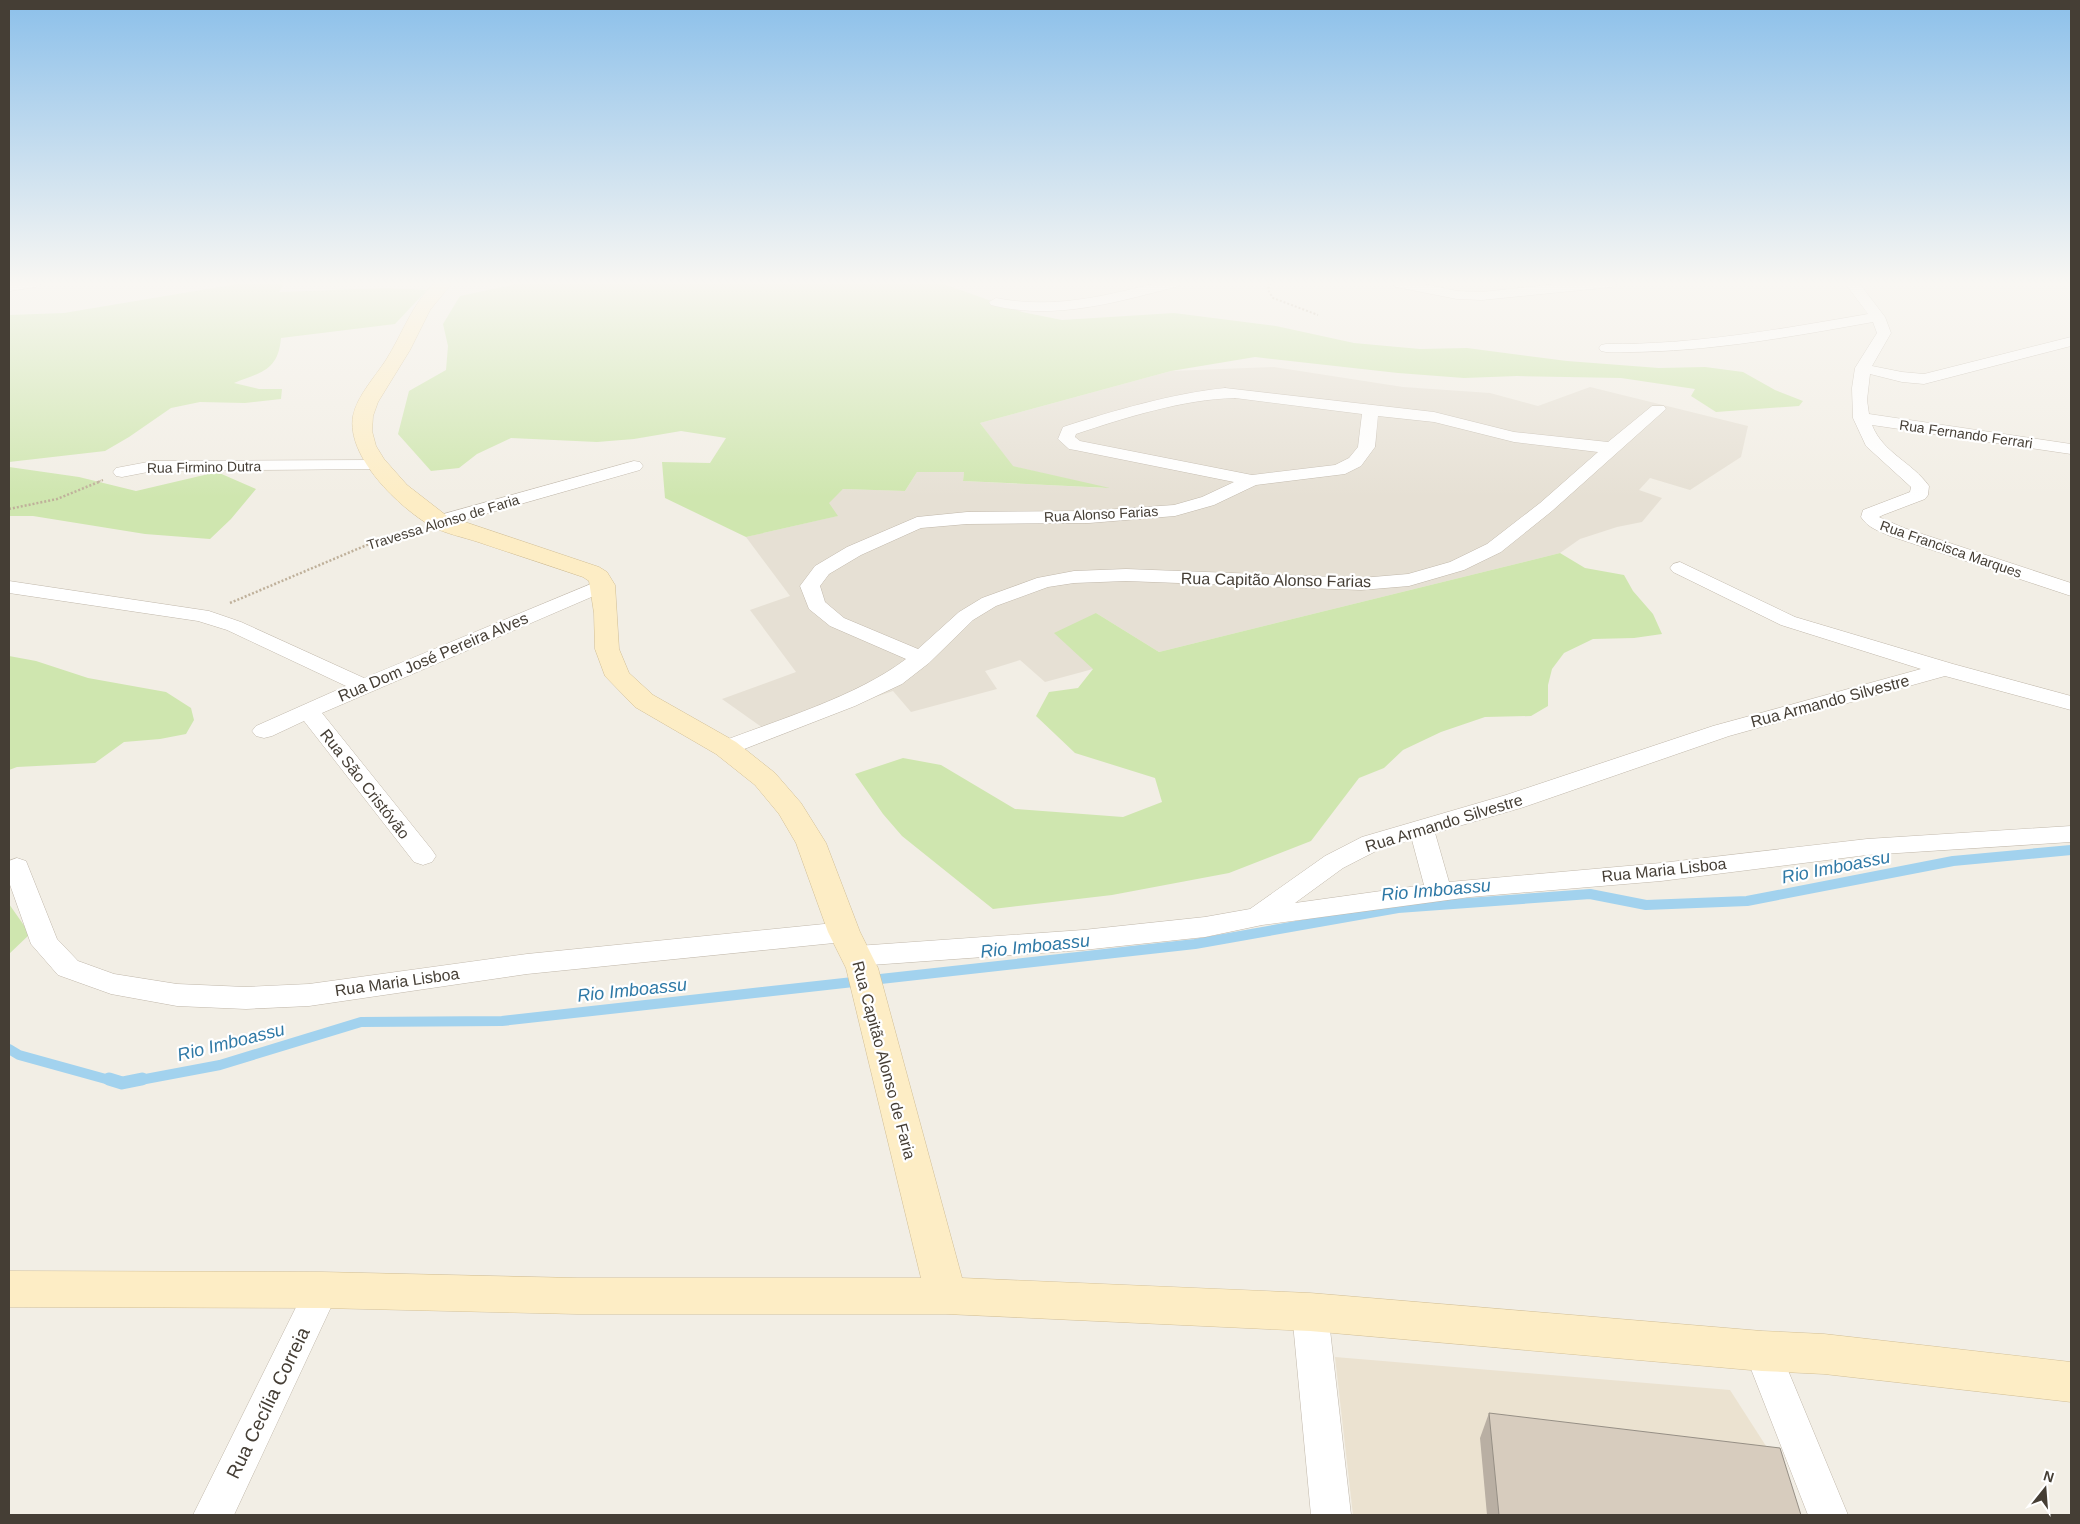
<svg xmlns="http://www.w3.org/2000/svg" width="2080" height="1524" font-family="Arial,sans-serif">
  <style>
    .residential { fill: #e6e0d4 }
    .education { fill: #ebe2d0 }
    .green { fill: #cfe6af }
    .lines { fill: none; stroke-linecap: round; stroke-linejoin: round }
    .stream-far1 { stroke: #a2d2ee; stroke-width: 10 }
    .stream { stroke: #a2d2ee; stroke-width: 13 }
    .street-casing { stroke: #c1b8ab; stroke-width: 1 }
    .secondary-casing { stroke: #d2bf96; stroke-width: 1 }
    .path-far1 { stroke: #bfb09a; stroke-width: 2; stroke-dasharray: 2 2; stroke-linecap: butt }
    .path { stroke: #bfb09a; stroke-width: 2.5; stroke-dasharray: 2 2; stroke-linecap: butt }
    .street { fill: #fff; fill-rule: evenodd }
    .secondary { fill: #fdedc5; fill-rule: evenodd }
    .wall { fill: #b9afa3 }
    .building { fill: #d7ccbe; stroke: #968f85 }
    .labels { text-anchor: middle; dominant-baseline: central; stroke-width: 4.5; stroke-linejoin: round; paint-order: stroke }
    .far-street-label { font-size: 14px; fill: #453e35; stroke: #fff }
    .street-label { font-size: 16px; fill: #453e35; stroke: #fff }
    .water-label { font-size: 18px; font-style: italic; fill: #2f79a6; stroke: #fff }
    .near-street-label { font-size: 19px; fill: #453e35; stroke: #fff }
  </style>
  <rect width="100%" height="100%" fill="#f2eee5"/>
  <path class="residential" d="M1274,367L1403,387L1490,393L1538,406L1590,387L1748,426L1741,457L1690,490L1650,478L1639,490L1662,498L1642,522L1617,527L1580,539L1560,553L1159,652L1096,613L1093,669L1045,682L1020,660L985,671L997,689L911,712L893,691L770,733L722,699L796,672L750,610L790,596L746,537L837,516L828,503L843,489L905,491L917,472H964L963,481L1106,488L1012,466L980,423L1171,371Z"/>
  <path class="education" d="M1335,1357L1730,1390L1766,1446L1790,1515H1353Z"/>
  <path class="green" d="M243,283H281L283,285L279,292L386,288L427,290L395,324L281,338C278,372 260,372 234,383L259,389H282L281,399L245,403L200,402L171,408L129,437L105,451L9,462V315L64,313Z
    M520,283H941L1022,312L1062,320L1174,313L1276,326L1354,343L1420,349L1467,348L1567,361L1659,368L1705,367L1743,372L1775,390L1803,401L1799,406L1716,412L1691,396L1695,389L1621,378L1517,376L1464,378L1398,373L1255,357L1171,371L980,423L1013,466L1110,488L963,481L964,472H917L905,491L843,489L829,503L838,516L746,537L665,498L662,462L710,463L726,438L681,431L634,439L597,442L511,438L477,454L459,468L431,471L398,434L409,391L446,370L448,346L443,324L460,296Z
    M9,467L79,477L136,491L217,472L256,489L231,519L210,539L145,534L33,516H9Z
    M1560,553L1585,568L1624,575L1633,591L1653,614L1662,634L1634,638L1593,639L1564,653L1552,669L1548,685V706L1531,716L1485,717L1441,732L1403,750L1384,768L1359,778L1311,841L1229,873L1112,895L993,909L902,836L883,814L855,774L903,758L941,765L1015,809L1123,817L1162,802L1155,778L1075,753L1036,716L1049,692L1078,688L1093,669L1054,633L1096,613L1159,652Z
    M9,656L36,661L88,678L166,692L191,708L194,720L186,734L160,739L124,742L95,763L17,767L9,770Z
    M9,904L30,934L9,954Z"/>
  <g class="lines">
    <path class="stream-far1" d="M9,1049L19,1055L113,1081
      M135,1081L220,1065L361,1022L502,1021L1195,944L1398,908L1590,894L1646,905L1747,901L1953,861L2071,850"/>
    <path class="stream" d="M109,1079L122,1083L142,1079"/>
    <defs>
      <path id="street" d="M9,283H42L36,287L9,291Z
        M1156,283H1180L1179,286C1117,302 1055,321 991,305L989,302L996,298C1051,309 1102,297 1156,283Z
        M1390,283H1419L1457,291L1482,292L1566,283H1618L1612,287L1482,300L1457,299L1396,287Z
        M1845,283H1859L1885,317L1891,333L1872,366L1902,372L1924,374L2071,337V346L1924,384L1902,382L1870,374L1867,400L1869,414L2071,444V454L1872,425C1883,453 1912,462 1929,486L1928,495L1925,499L1883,515L1879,517L1881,518L1904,528L2071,583V596L1890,536C1879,531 1868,528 1861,517L1863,510L1910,492L1911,487L1866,446L1853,418L1852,388L1855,368L1877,333L1873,322C1784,338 1697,354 1606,352L1601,351L1599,348L1601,345L1606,344C1695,345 1781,329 1868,314Z
        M1225,388L1434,412L1514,432L1608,442L1652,406H1664L1666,409L1552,511L1501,552L1464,570L1409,586L1361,590L1126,581L1074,583L1048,587L996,606L973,620L929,663L902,684L855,706L734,753L726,755L718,753L714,748L718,743C777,720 856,697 906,659L830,626L809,609L800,586L815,566L847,547L917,517L967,512L1089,511L1174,505L1202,497L1234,482L1075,450L1069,449L1058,439L1063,427C1112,411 1174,393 1225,388ZM1235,398L1362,414L1358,447L1349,458L1335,465L1252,475L1080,441L1075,437L1076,434C1124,418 1184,399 1235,398ZM1378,416L1434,422L1514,442L1598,452L1540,503L1487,544L1450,562L1408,574L1361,578L1126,569L1074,571L1037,578L982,598L959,612L918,649L844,618L825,602L820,586L829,574L861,555L921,528L967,524L1089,523L1175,516L1214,505L1256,485L1345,474L1361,466L1375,447Z
        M376,460L382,461L385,465L382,469L153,471L122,477L116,476L113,472L116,468L153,461Z
        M634,461L640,462L643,466L640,470L440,527L433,525L431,521L433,517Z
        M1680,562L1795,617L1953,664L2071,696V710L1945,676L1729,736L1524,807L1435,833L1449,882L1661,863L1867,839L2071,826V842L1867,855L1661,881L1470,897L1262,925L1205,937L1083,950L857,966L847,963L843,956L847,949L857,946L1083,930L1205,917L1250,909L1325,856L1362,837L1506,795L1713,726L1921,669L1781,625L1673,572L1670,568L1673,564ZM1412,840L1424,885L1295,903L1343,868L1380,849Z
        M603,579L610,581L613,585L610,589L322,713L432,850L436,856L432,862L423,865L414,862L304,721L272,736L264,738L256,736L252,731L256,726L346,686L227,630L198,621L9,593V581L209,611L241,622L364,678Z
        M17,858L26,861L57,939L78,961L114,974L177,984L246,987L309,984L527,954L844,922L854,925L858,932L854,939L844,942L527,974L309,1006L246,1009L177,1006L111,994L58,975L31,944L9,882V861Z
        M322,1274L334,1279L339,1290L234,1515H193L310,1279Z
        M1310,1296L1323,1301L1328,1312L1351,1515H1311L1292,1312L1297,1301Z
        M1762,1334L1775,1339L1848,1515H1808L1744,1351L1749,1339Z"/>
      <path id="secondary" d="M434,283H452L430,310L410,350L378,402L373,416L372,431L376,446L384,459L407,485L447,516L599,567L607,572L615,585L619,649L629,673L653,695L736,742L775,773L801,803L826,843L860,932L878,968L962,1278L1310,1293L1762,1331L1824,1334L2071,1362V1402L1824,1374L1762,1371L1310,1331L946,1314H577L322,1308L9,1307V1271L322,1272L577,1278H921L846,968L828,932L796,843L779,814L755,785L716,754L635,707L605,676L595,649L594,613L589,581L583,577C548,565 513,554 478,542C463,537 446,534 431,526C399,507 346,457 353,416C357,396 375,377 386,360C402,335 412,304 434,283Z"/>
    </defs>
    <use href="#street" class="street-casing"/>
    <use href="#secondary" class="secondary-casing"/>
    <path class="path-far1" d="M1270,283L1268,290L1273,298L1318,315
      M98,482L103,480"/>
    <path class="path" d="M9,509L57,499L101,481
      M230,603L381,539L412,530"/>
    <use href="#street" class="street"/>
    <use href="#secondary" class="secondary"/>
  </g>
  <path class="wall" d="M1489,1413L1801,1515H1487L1480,1438Z"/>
  <path class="building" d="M1489,1413L1780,1448L1801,1515H1499Z"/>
  <linearGradient id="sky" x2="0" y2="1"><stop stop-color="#8cc0ea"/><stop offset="0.57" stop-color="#f9f7f3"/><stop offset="1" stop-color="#f9f7f3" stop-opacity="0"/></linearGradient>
  <rect width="2080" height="497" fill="url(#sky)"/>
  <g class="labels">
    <g class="far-street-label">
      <text transform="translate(1966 434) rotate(8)">Rua Fernando Ferrari</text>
      <text transform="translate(204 467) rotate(-1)">Rua Firmino Dutra</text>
      <text transform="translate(1101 514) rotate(-3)">Rua Alonso Farias</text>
      <text transform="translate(443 522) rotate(-17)">Travessa Alonso de Faria</text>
      <text transform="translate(1951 549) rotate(19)">Rua Francisca Marques</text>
    </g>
    <g class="street-label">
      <text transform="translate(1276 580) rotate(1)">Rua Capitão Alonso Farias</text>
      <text transform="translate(433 657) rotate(-23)">Rua Dom José Pereira Alves</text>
      <text transform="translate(1830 701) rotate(-15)">Rua Armando Silvestre</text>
      <text transform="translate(365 784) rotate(52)">Rua São Cristóvão</text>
      <text transform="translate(1444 823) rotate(-17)">Rua Armando Silvestre</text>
      <text transform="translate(1664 870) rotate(-6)">Rua Maria Lisboa</text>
      <text transform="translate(397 982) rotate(-8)">Rua Maria Lisboa</text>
      <text transform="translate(884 1060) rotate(75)">Rua Capitão Alonso de Faria</text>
    </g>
    <g class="water-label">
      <text transform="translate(1836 867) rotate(-11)">Rio Imboassu</text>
      <text transform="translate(1436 890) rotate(-5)">Rio Imboassu</text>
      <text transform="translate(1035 946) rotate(-6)">Rio Imboassu</text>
      <text transform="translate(632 990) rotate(-6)">Rio Imboassu</text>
      <text transform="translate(231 1042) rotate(-14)">Rio Imboassu</text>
    </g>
    <g class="near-street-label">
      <text transform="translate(268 1403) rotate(-64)">Rua Cecília Correia</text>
    </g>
  </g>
  <rect width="2080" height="1524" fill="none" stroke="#453e35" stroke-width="20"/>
  <g transform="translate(2045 1489) rotate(17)" stroke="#ffffff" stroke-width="4" paint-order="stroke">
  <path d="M0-4L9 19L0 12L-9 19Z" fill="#453e35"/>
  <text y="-8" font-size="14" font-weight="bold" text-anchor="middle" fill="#453e35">N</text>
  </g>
</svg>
